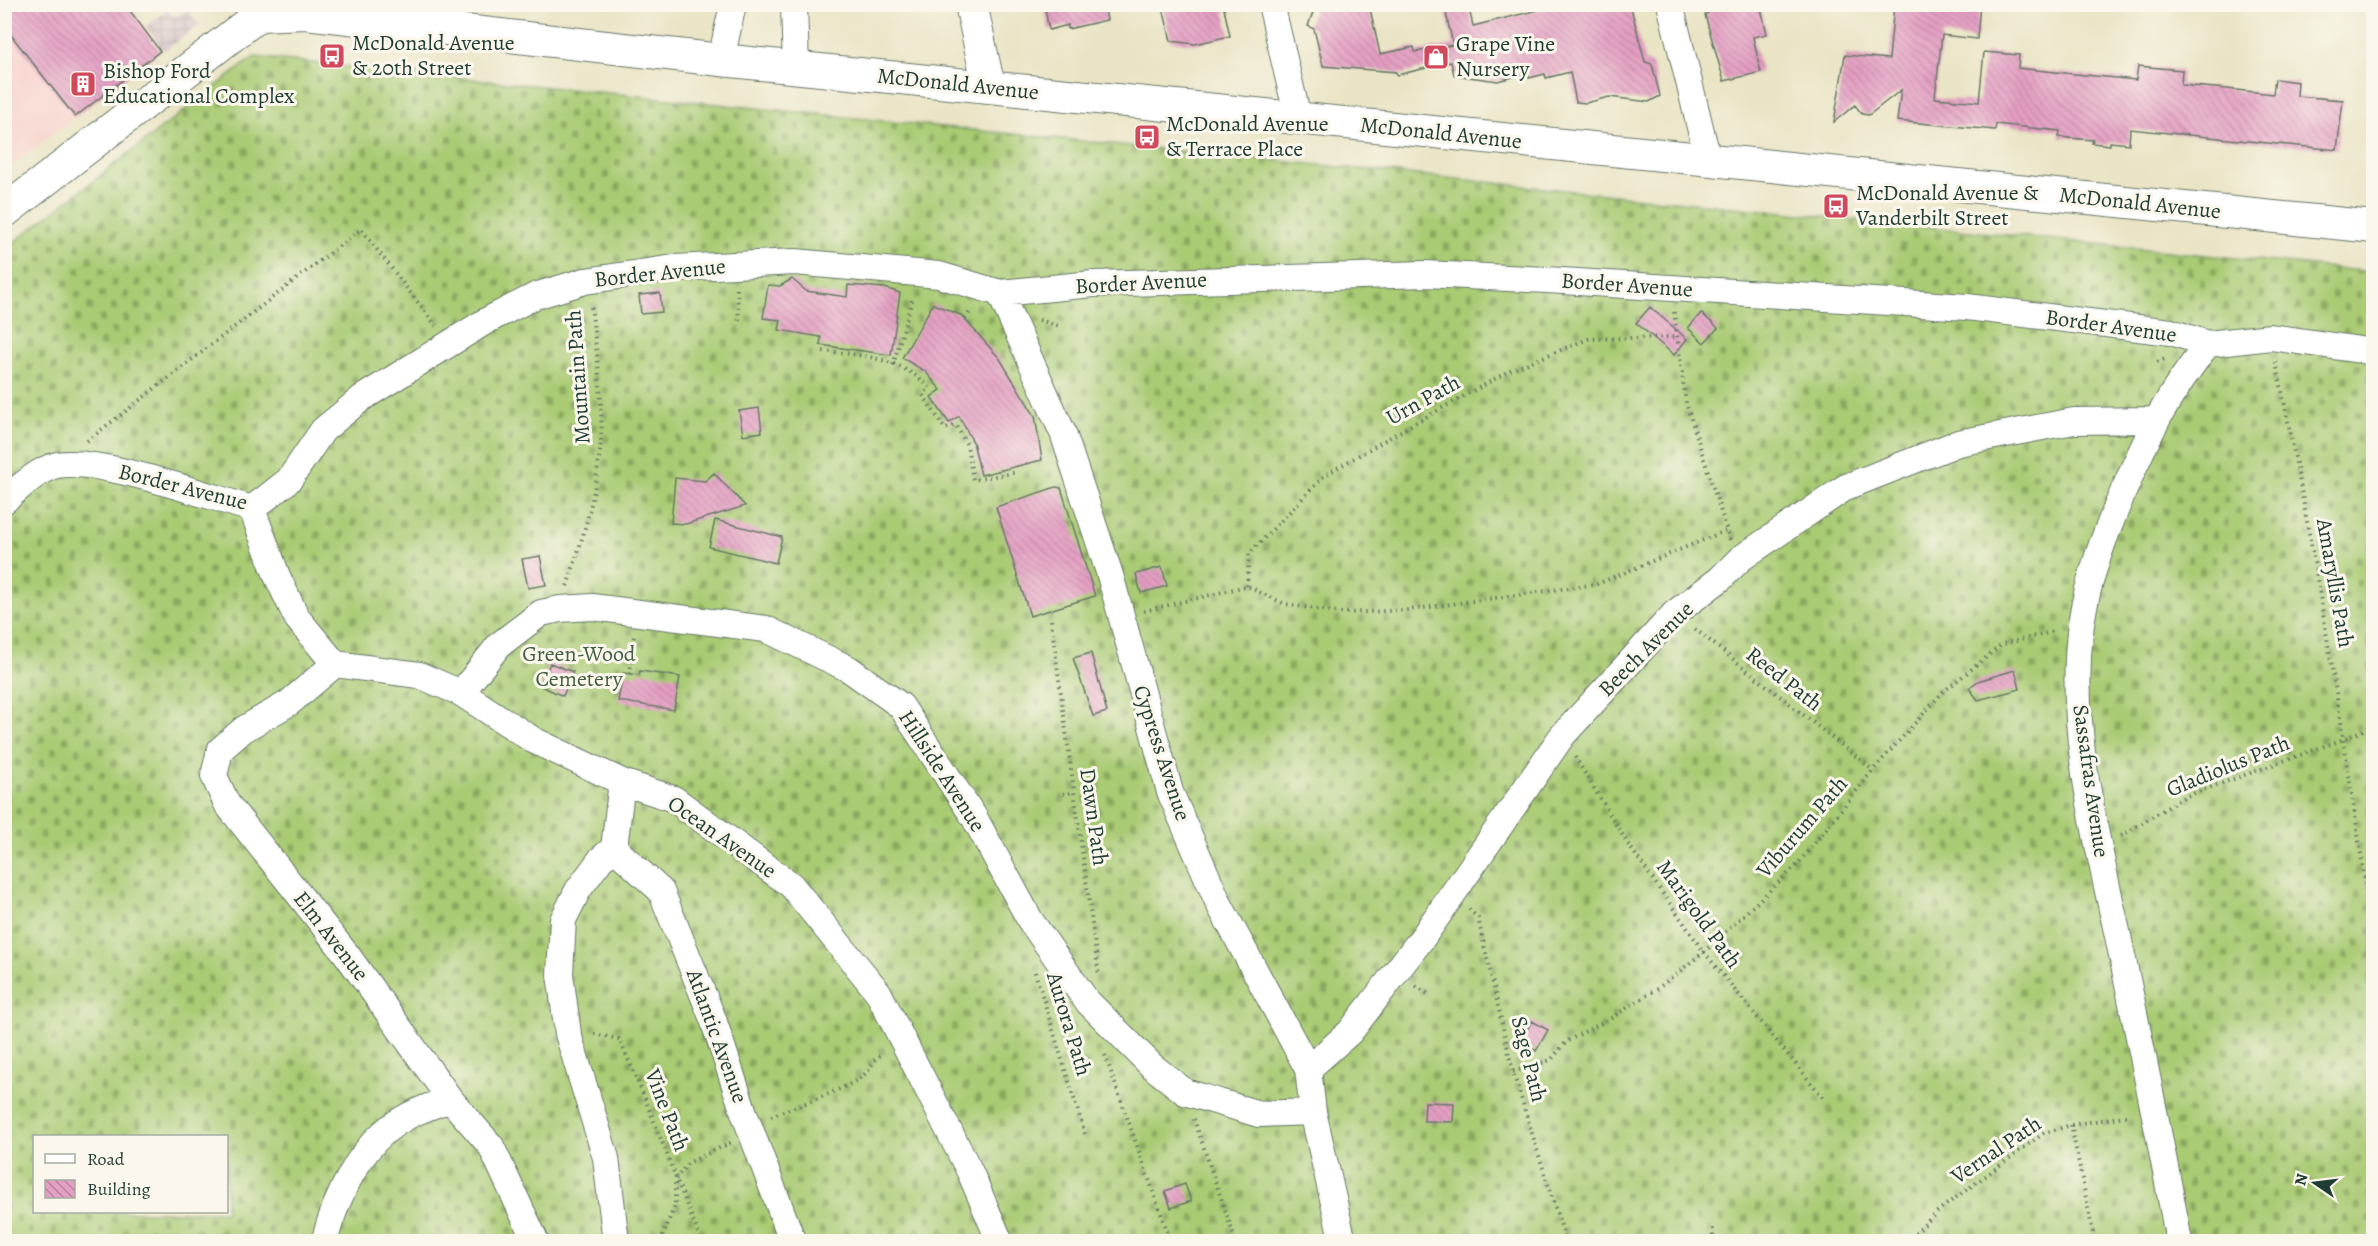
<svg xmlns="http://www.w3.org/2000/svg" width="2378" height="1246" font-family="Alegreya,serif">
  <style>
    .built { fill: #f7d0cb }
    .industrial { fill: url(#industrial-grid) }
    .cemetery { fill: url(#cemetery-stones); stroke: #648454; stroke-width: 1.5; fill-rule: evenodd }
    .building { fill: url(#building-back-hatch) }
    .lines { fill: none; stroke-linecap: round; stroke-linejoin: round }
    .minor-casing { stroke: #676; stroke-width: 28 }
    .major-casing { stroke: #676; stroke-width: 34 }
    .path { stroke: #676; stroke-width: 4; stroke-dasharray: 1.5 4.5; stroke-linecap: butt }
    .minor { stroke: #fff; stroke-width: 26 }
    .major { stroke: #fff; stroke-width: 32 }
    .labels { text-anchor: middle; dominant-baseline: central; stroke-width: 6; stroke-linejoin: round; paint-order: stroke }
    .poi-label { font-size: 22px; fill: #1f3d34; stroke: #fbf7ec; text-anchor: start }
    .street-label { font-size: 22px; fill: #1f3d34; stroke: #fbf7ec }
    .park-label { font-size: 22px; fill: #426044; stroke: #fbf7ec }
  </style>
  <defs>
    <pattern id="industrial-grid" width="8" height="8" patternUnits="userSpaceOnUse" patternTransform="scale(1.5)"><rect width="8" height="8" fill="#d2bec2"/><path d="M0 4h8M4 0v8" fill="none" stroke="#aa9c9e"/></pattern>
    <pattern id="cemetery-stones" width="16" height="16" patternUnits="userSpaceOnUse" patternTransform="scale(1.5)"><rect width="16" height="16" fill="#a9cb73"/><path d="M2 7V4a2 2 0 0 1 4 0v3zM10 15v-3a2 2 0 0 1 4 0v3z" fill="#89a65f"/></pattern>
    <pattern id="building-back-hatch" width="6" height="6" patternUnits="userSpaceOnUse" patternTransform="scale(1.5)"><rect width="6" height="6" fill="#e59fc3"/><path d="M-1 5l2 2M0 0l6 6M5-1l2 2" fill="none" stroke="#b9839f"/></pattern>
  </defs>
  <rect width="100%" height="100%" fill="#fbf7ec"/>
  <filter id="ink" filterUnits="userSpaceOnUse"><feTurbulence type="fractalNoise" baseFrequency=".0167" numOctaves="2"/><feDisplacementMap in="SourceGraphic" scale="12" xChannelSelector="R" yChannelSelector="G"/><feConvolveMatrix kernelMatrix="1 2 1 2 8 2 1 2 1" color-interpolation-filters="sRGB"/></filter>
  <filter id="wash" filterUnits="userSpaceOnUse"><feTurbulence type="fractalNoise" baseFrequency=".008" numOctaves="4" result="noise"/><feDisplacementMap in="SourceGraphic" scale="24" xChannelSelector="R" yChannelSelector="G"/><feGaussianBlur stdDeviation="1.35" result="paint"/><feColorMatrix in="noise" values="0 0 0 0 0 0 0 0 0 0 0 0 0 0 0 0 0 1.4 0 .05"/><feComposite in="paint" operator="in"/></filter>
  <g filter="url(#wash)">
    <rect width="100%" height="100%" fill="#e9e4c4"/>
    <path class="built" d="M5,5H131L160,51L5,171Z"/>
    <path class="industrial" d="M168,10L173,17L188,11L199,25L164,51L146,26Z"/>
    <path class="cemetery" d="M254,57L2373,272V1241L5,1242V249ZM34,1136H226V1212H34Z"/>
    <g id="blocks">
      <path class="building" d="M4,4H125L160,51L75,117L4,26Z
        M1044,4H1104L1107,20L1068,29V25L1049,30Z
        M1162,4H1223L1230,36L1195,44L1171,41Z
        M1316,4H1369L1380,54L1414,47L1415,52L1453,45L1444,4H1468L1473,26L1563,4H1630L1645,62L1652,64L1660,96L1649,102L1609,97L1586,103L1576,102L1570,72L1546,78L1545,74L1529,78L1528,73L1498,81L1454,75L1451,62L1397,75L1396,72L1323,66L1314,29L1308,26Z
        M1706,4H1760L1767,34L1753,37L1761,72L1724,81L1705,15L1708,13Z
        M1908,4H1980L1977,39L1942,35L1935,98L1979,102L1984,52L2019,55L2018,68L2065,73L2136,80L2138,66L2182,70L2181,85L2227,89L2273,94L2275,79L2298,82L2297,96L2343,100L2337,150L2130,129L2129,144L2110,142V145L2092,143L2093,140L2059,137L2060,131L1996,124L1995,130L1897,121L1901,90L1869,115L1862,114L1855,105L1834,122L1845,55L1889,59L1894,5L1908,7Z
        M792,279L806,291L847,297L848,285L885,288L900,293L891,355L820,345L821,337L779,330L781,320L763,318L768,285L780,286Z
        M660,293L662,312L641,314L639,295Z
        M933,304L961,315L1000,359L1035,416L1042,460L981,475L973,442L959,416L949,423L931,397L941,390L925,371L902,358Z
        M1650,307L1687,339L1674,355L1636,323Z
        M1701,313L1718,328L1704,343L1688,328Z
        M759,408L762,432L743,435L739,411Z
        M714,473L745,506L686,524L671,523L675,478L705,481Z
        M1056,487L1061,488L1095,596L1030,616L996,507Z
        M715,520L782,537L776,563L709,547Z
        M540,556L546,585L528,588L522,559Z
        M1162,567L1167,586L1141,593L1136,574Z
        M1091,653L1107,712L1093,716L1073,658Z
        M550,663L573,672L563,696L541,686Z
        M2015,670L2020,689L1978,700L1969,688L1978,681Z
        M640,671L680,677L674,710L618,701L623,673L639,675Z
        M1532,1021L1548,1030L1536,1051L1520,1042Z
        M1425,1102L1454,1103L1453,1122L1424,1121Z
        M1185,1184L1191,1201L1171,1208L1165,1191Z"/>
    </g>
  </g>
  <g filter="url(#ink)">
    <use href="#blocks" fill-opacity="0" stroke="#676" stroke-width="1.5"/>
    <g class="lines">
      <defs>
        <path id="minor" d="M794,4L796,68
          M1271,4L1298,118
          M1670,4L1708,160
          M721,60L733,4
          M1000,293L1063,433L1110,575L1170,792L1219,904L1308,1069L1313,1112L1343,1242
          M4,501C19,488 37,470 57,465C99,457 207,496 252,509L289,480L323,430L362,398L486,321L535,296L585,281L674,268L795,262L939,275L1000,293L1093,284L1425,274L1547,280L1967,307L2171,332L2208,344L2271,337L2374,352
          M252,509L277,576L297,618L335,664L419,675L461,693L533,740L622,782L674,799L791,885L878,992L970,1172L1000,1242
          M335,664L289,703L244,729L220,750L214,776L227,804L347,955L450,1099L491,1146L536,1242
          M461,693L499,645L541,613L560,609L592,607L766,629L849,669L901,706L974,817L1030,920L1086,1000L1152,1066L1185,1092L1259,1114L1313,1112
          M614,848L661,891L713,1019L744,1113L793,1242
          M1308,1069L1350,1032L1423,937L1562,736L1675,613L1720,579L1740,559L1846,487L1958,443L2074,421L2154,420
          M324,1242C336,1197 361,1142 403,1119C417,1110 434,1105 450,1099
          M616,1242L606,1158L568,1034L560,974L563,920L578,890L601,859L614,848L622,782
          M2179,1242C2161,1141 2140,1041 2119,941C2097,839 2067,729 2081,624C2088,577 2105,534 2124,490C2149,432 2168,394 2208,344"/>
        <path id="major" d="M971,4L989,87
          M259,15L305,13L721,60L2374,227
          M4,212L273,4"/>
      </defs>
      <use href="#minor" class="minor-casing"/>
      <use href="#major" class="major-casing"/>
      <path class="path" d="M737,289L739,322
        M1674,312L1686,403L1730,540
        M965,319L971,310
        M1039,320L1059,326
        M823,351C863,355 901,358 930,388L923,395L945,429L956,425L967,445L973,480L1018,472
        M2157,362L2167,358
        M2276,362C2316,555 2346,749 2374,944
        M893,365L913,297
        M87,441L361,229L436,326
        M567,586C582,541 595,498 600,451C605,403 596,352 591,304
        M1247,586L1249,554L1325,475L1406,428L1511,370L1588,339L1677,337
        M1144,611L1247,586L1285,604L1342,613L1408,610L1597,584L1725,531
        M1051,620L1099,976
        M1695,629L1873,770
        M630,674L634,636
        M1575,757L1628,844L1704,952L1825,1100
        M1063,794L1074,792
        M2121,836L2184,797L2344,739L2374,725
        M1469,909L1478,918L1513,1072L1566,1242
        M1035,972L1085,1134
        M1416,986L1428,994
        M594,1034L619,1039C650,1105 673,1174 702,1242
        M1105,1055L1171,1242
        M1513,1072L1551,1060L1567,1041L1611,1018L1657,989L1704,952L1797,865L1873,770L1943,692L2003,644L2056,631
        M771,1116C793,1107 850,1089 866,1073C875,1064 868,1063 884,1053
        M1194,1119L1236,1242
        M2071,1125L2095,1242
        M660,1242L675,1205V1180L688,1163L732,1142
        M1713,1242V1227
        M1907,1242L1939,1210L2044,1133L2071,1125L2130,1115"/>
      <use href="#minor" class="minor"/>
      <use href="#major" class="major"/>
    </g>
  </g>
  <defs>
    <symbol id="bus-square" viewBox="-11 -11 22 22"><rect x="-9" y="-9" width="18" height="18" rx="4" fill="#d1495b" stroke="#fbf7ec"/><path d="M-5-6H5V4H4V6H2V4H-2V6H-4V4H-5ZM-3.5-4V0h7V-4ZM-3.5 1.2v1.5H-2V1.2ZM2 1.2v1.5H3.5V1.2Z" fill="#fff"/></symbol>
    <symbol id="shop-square" viewBox="-11 -11 22 22"><rect x="-9" y="-9" width="18" height="18" rx="4" fill="#d1495b" stroke="#fbf7ec"/><path d="M-5-2.5h2.3a2.7 3.5 0 0 1 5.4 0H5L5.5 6h-11ZM-1.5-2.5h3a1.5 2.3 0 0 0-3 0Z" fill="#fff"/></symbol>
    <symbol id="building-square" viewBox="-11 -11 22 22"><rect x="-9" y="-9" width="18" height="18" rx="4" fill="#d1495b" stroke="#fbf7ec"/><path d="M-4-6H4V6H1V3H-1V6H-4ZM-2.5-4.3h1.7v1.8h-1.7ZM.8-4.3h1.7v1.8H.8ZM-2.5-1h1.7V.8h-1.7ZM.8-1h1.7V.8H.8Z" fill="#fff"/></symbol>
  </defs>
  <g fill-rule="evenodd">
    <use href="#bus-square" x="317" y="41" width="30" height="30"/>
    <use href="#shop-square" x="1421" y="42" width="30" height="30"/>
    <use href="#building-square" x="68" y="69" width="30" height="30"/>
    <use href="#bus-square" x="1132" y="122" width="30" height="30"/>
    <use href="#bus-square" x="1821" y="191" width="30" height="30"/>
  </g>
  <g class="labels">
    <g class="poi-label">
      <text x="352" y="43">McDonald Avenue<tspan x="352" dy="25">&amp; 20th Street</tspan></text>
      <text x="1456" y="44">Grape Vine<tspan x="1456" dy="25">Nursery</tspan></text>
      <text x="103" y="71">Bishop Ford<tspan x="103" dy="25">Educational Complex</tspan></text>
      <text x="1166" y="124">McDonald Avenue<tspan x="1166" dy="25">&amp; Terrace Place</tspan></text>
      <text x="1856" y="193">McDonald Avenue &amp;<tspan x="1856" dy="25">Vanderbilt Street</tspan></text>
    </g>
    <g class="street-label">
      <text transform="translate(958 84) rotate(6)">McDonald Avenue</text>
      <text transform="translate(1441 133) rotate(6)">McDonald Avenue</text>
      <text transform="translate(2140 203) rotate(6)">McDonald Avenue</text>
      <text transform="translate(660 273) rotate(-6)">Border Avenue</text>
      <text transform="translate(1141 283) rotate(-3)">Border Avenue</text>
      <text transform="translate(1627 285) rotate(4)">Border Avenue</text>
      <text transform="translate(2111 326) rotate(8)">Border Avenue</text>
      <text transform="translate(578 377) rotate(-94)">Mountain Path</text>
      <text transform="translate(1423 400) rotate(-29)">Urn Path</text>
      <text transform="translate(183 487) rotate(14)">Border Avenue</text>
      <text transform="translate(2335 583) rotate(80)">Amaryllis Path</text>
      <text transform="translate(1646 649) rotate(-45)">Beech Avenue</text>
      <text transform="translate(1784 679) rotate(38)">Reed Path</text>
      <text transform="translate(1162 753) rotate(72)">Cypress Avenue</text>
      <text transform="translate(2228 766) rotate(-22)">Gladiolus Path</text>
      <text transform="translate(942 771) rotate(57)">Hillside Avenue</text>
      <text transform="translate(2091 781) rotate(82)">Sassafras Avenue</text>
      <text transform="translate(1094 817) rotate(82)">Dawn Path</text>
      <text transform="translate(1802 827) rotate(-49)">Viburum Path</text>
      <text transform="translate(722 837) rotate(35)">Ocean Avenue</text>
      <text transform="translate(1699 914) rotate(54)">Marigold Path</text>
      <text transform="translate(331 936) rotate(52)">Elm Avenue</text>
      <text transform="translate(1069 1024) rotate(73)">Aurora Path</text>
      <text transform="translate(717 1036) rotate(70)">Atlantic Avenue</text>
      <text transform="translate(1529 1059) rotate(76)">Sage Path</text>
      <text transform="translate(667 1110) rotate(69)">Vine Path</text>
      <text transform="translate(1996 1150) rotate(-34)">Vernal Path</text>
    </g>
    <g class="park-label">
      <text x="579" y="654">Green-Wood<tspan x="579" dy="25">Cemetery</tspan></text>
    </g>
  </g>
  <rect width="2378" height="1246" fill="none" stroke="#fbf7ec" stroke-width="24"/>
  <rect x="33" y="1135" width="195" height="78" fill="#fbf7ec" stroke="#a3ada2" stroke-width="1.5"/>
  <rect x="45" y="1154" width="30" height="9" fill="#ffffff" stroke="#a3ada2" stroke-width="1.5"/>
  <text x="87" y="1165" font-size="18" fill="#1f3d34">Road</text>
  <rect x="45" y="1180" width="30" height="18" fill="url(#building-back-hatch)" stroke="#a3ada2" stroke-width="1.5"/>
  <text x="87" y="1195" font-size="18" fill="#1f3d34">Building</text>
  <g transform="translate(2315 1183) rotate(284)" stroke="#fbf7ec" stroke-width="4.5" paint-order="stroke">
  <path d="M0-4.5L10 22L0 15L-10 22Z" fill="#1f3d34"/>
  <text y="-9" font-size="16" font-weight="bold" text-anchor="middle" fill="#1f3d34">N</text>
  </g>
</svg>
